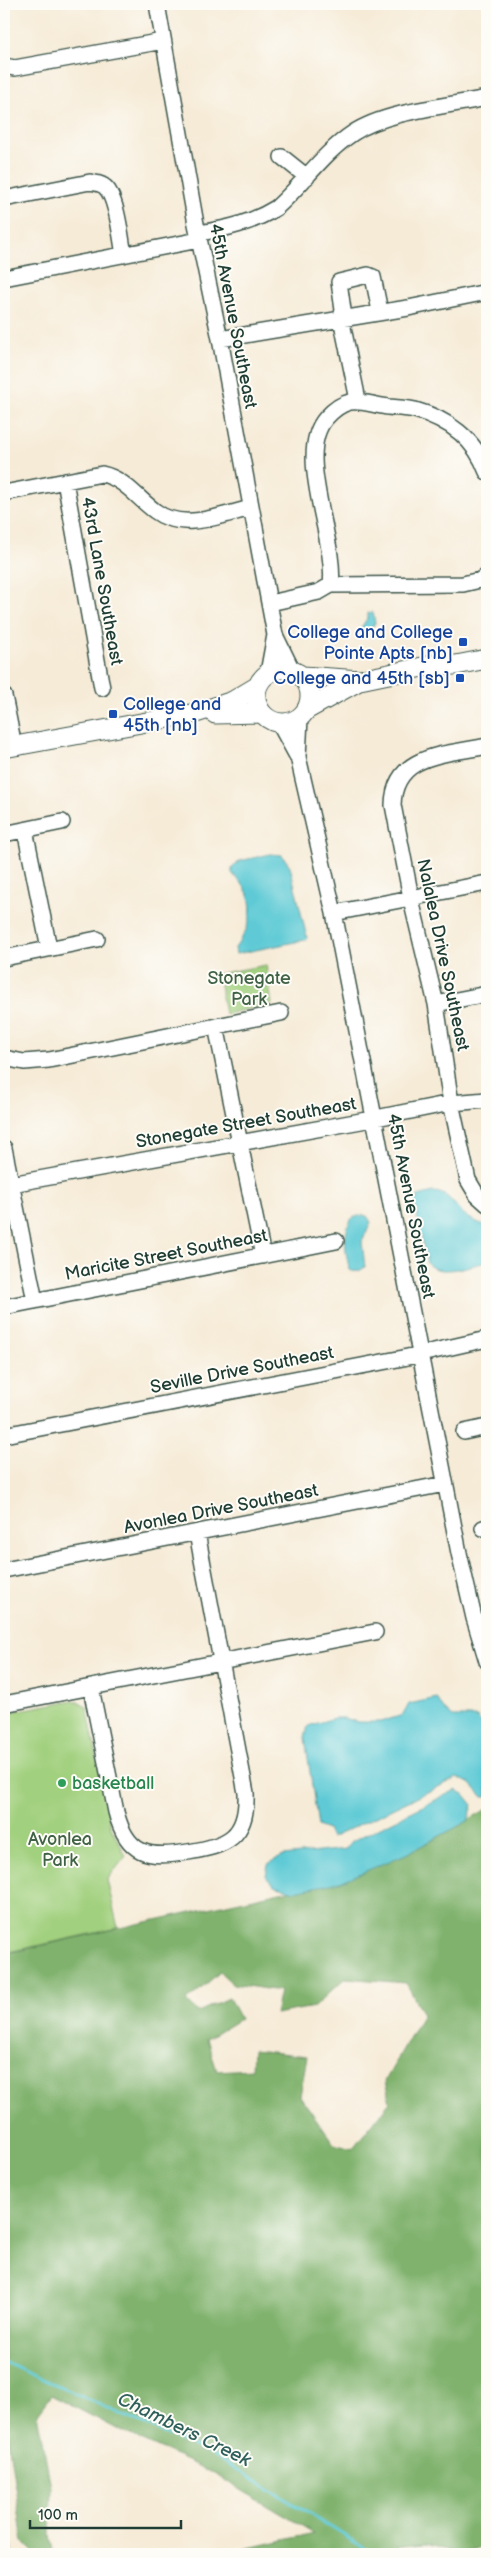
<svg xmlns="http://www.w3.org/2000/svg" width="491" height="2558" font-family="'Balsamiq Sans',sans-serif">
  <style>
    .green { fill: #a1d07e; stroke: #608659 }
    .forest { fill: #80b26d; stroke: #507850; fill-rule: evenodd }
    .water { fill: #5ecad5; stroke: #3e8484 }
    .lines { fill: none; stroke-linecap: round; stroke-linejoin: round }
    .stream { stroke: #5ecad5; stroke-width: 3 }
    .minor-casing { stroke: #3f574c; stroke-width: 18 }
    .major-casing { stroke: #3f574c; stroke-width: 21 }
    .minor { stroke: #fff; stroke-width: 15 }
    .major { stroke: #fff; stroke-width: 19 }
    .transit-dot { fill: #1a4fb4; stroke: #fdfcf7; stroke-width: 2 }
    .leisure-dot { fill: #2e9e5b; stroke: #fdfcf7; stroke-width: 2 }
    .labels { text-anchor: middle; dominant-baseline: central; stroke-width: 4; stroke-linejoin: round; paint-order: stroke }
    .street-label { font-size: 18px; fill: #1f3d34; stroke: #fdfcf7 }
    .transit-label { font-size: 18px; fill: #164399; stroke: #fdfcf7; text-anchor: end }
    .park-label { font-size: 18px; fill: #406246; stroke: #fdfcf7 }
    .leisure-label { font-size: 18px; fill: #27864d; stroke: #fdfcf7; text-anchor: start }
    .water-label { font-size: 19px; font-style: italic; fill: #2f605c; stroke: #fdfcf7 }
  </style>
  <rect width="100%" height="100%" fill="#fdfcf7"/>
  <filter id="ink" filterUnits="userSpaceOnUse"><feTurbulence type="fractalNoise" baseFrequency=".02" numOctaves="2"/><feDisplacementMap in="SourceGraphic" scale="10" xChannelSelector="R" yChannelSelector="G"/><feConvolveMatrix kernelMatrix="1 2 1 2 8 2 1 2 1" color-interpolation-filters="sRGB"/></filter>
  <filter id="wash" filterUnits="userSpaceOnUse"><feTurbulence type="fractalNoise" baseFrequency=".0096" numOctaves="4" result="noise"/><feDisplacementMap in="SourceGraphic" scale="20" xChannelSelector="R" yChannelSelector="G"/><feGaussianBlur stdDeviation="1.12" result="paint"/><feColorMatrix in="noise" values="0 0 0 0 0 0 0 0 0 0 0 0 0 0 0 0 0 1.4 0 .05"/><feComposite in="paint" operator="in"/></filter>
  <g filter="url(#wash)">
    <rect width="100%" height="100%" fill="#f6ebd7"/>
    <path class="green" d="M266,965L272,1004L225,1014L218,974Z
      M74,1700L87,1707L111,1827L126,1856L107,1880L118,1928L4,1953V1713Z"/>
    <path class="forest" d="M487,1809V2546L464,2553L423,2545L397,2548V2554H223L314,2533L209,2471L117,2429L51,2395L37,2414L51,2486L50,2535L54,2554H35L23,2542L4,2412V1954L338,1879L431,1841ZM220,1972L233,1984L280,1991L275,2014L314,2007L345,1978L406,1983L423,2014L385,2081L390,2102L352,2149L334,2144L300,2096L307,2056L253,2050L252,2069L217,2071L207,2039L240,2019L229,1998L198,2012L187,2001Z
      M4,2481L13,2554H4Z"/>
    <path class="water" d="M373,612L375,623L366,635L359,631L368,617V613Z
      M270,854L282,855L290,866L307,938L305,940L236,954L235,948C249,930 258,906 243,885C240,881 236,878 232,873V868L240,861Z
      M433,1192C448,1192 452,1203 462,1212C468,1219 479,1223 487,1226V1262C471,1265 438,1278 427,1263L414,1203L418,1196Z
      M363,1215L367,1216L371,1222L362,1242L365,1267C360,1271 356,1273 350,1270C345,1253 342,1232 353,1217Z
      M437,1698L443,1708L453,1717H477L487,1732V1797H483L470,1783L457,1778L331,1838L327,1830L318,1826L305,1738L308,1726L334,1718H344L357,1722H380L403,1715L409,1704Z
      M456,1790L464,1794L473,1805L468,1821L406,1854L340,1882L295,1891L274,1885L266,1876L268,1864L283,1856L346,1849L352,1841Z"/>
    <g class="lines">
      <path class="stream" d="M4,2362L217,2457L366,2549L369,2554"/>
    </g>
  </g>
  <g filter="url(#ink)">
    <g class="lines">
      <defs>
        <path id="minor" d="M157,4L196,224L220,339L275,635L292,670
          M4,66L15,68L163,41
          M282,157L307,177
          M4,199L90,182C95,183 101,183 105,187C117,197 121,239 124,255
          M198,233C226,229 252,223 276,208C303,184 323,153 353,133C386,111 449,106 487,98
          M4,278L199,240
          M220,339L408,308L487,292
          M358,400L341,318L343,310L339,282L368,275L373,277L380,311
          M65,481L102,688
          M4,493L102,474C125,479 137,498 155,511C182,532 221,515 251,508
          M331,585C337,539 294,454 326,418C349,393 360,403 388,407C397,408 406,408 415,410C448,419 475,439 487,472
          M270,603L319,592L331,585L463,584L480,580L487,575
          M268,673L275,635
          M4,696L14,746
          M300,718L298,757L334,913L459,1553L474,1618L487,1661
          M279,723L297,756
          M487,746C448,755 394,752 393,805L413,908L436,1004L451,1103L468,1180L477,1195L487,1204
          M25,830L49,948
          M4,834L62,822
          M334,913L487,883
          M4,958L97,939
          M436,1004L487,994
          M216,1026L263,1256
          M4,1058L24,1062L49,1060L281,1013
          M4,1148L35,1301
          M11,1184L361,1121L451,1103L487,1100
          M4,1307L336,1241
          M464,1432L487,1427
          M4,1435L403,1358L487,1339
          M483,1528L487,1527
          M4,1570L445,1484
          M91,1688L116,1812C127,1855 148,1859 188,1852C227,1846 248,1837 246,1793L197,1533
          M4,1704L375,1632"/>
        <path id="major" d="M256 696a27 27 0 1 1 54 0a27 27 0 1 1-54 0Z
          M303,676L360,680L432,665H456L487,659
          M308,709L357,682
          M215,714L261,713
          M4,748L196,713L233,701L258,686"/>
      </defs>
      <use href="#minor" class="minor-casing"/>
      <use href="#major" class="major-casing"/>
      <use href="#minor" class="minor"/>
      <use href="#major" class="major"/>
    </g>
  </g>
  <g class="transit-dot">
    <rect x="458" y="637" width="10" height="10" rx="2.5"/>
    <rect x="455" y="673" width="10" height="10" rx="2.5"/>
    <rect x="108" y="709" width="10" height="10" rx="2.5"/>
  </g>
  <circle class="leisure-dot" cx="62" cy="1783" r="5"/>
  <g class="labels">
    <g class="street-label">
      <text transform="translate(233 316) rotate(79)">45th Avenue Southeast</text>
      <text transform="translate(102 581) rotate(80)">43rd Lane Southeast</text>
      <text transform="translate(443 955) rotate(78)">Nalalea Drive Southeast</text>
      <text transform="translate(246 1123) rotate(-10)">Stonegate Street Southeast</text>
      <text transform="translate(411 1206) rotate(79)">45th Avenue Southeast</text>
      <text transform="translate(166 1255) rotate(-11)">Maricite Street Southeast</text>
      <text transform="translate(242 1370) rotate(-11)">Seville Drive Southeast</text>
      <text transform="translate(221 1509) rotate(-11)">Avonlea Drive Southeast</text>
    </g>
    <g class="transit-label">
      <text x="453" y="632">College and College<tspan x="453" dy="21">Pointe Apts [nb]</tspan></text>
      <text x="450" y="678">College and 45th [sb]</text>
      <text x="123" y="704" text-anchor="start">College and<tspan x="123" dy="21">45th [nb]</tspan></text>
    </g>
    <g class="park-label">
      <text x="249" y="978">Stonegate<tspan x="249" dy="21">Park</tspan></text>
      <text x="60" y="1839">Avonlea<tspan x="60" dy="21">Park</tspan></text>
    </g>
    <g class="leisure-label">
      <text x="72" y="1783">basketball</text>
    </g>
    <g class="water-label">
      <text transform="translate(184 2430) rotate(26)">Chambers Creek</text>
    </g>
  </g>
  <rect width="491" height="2558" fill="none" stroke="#fdfcf7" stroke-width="20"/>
  <path d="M30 2520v8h151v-8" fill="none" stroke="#1f3d34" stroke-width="2.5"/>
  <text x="38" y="2520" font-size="15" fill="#1f3d34" stroke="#fdfcf7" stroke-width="4" paint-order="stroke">100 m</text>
</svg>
